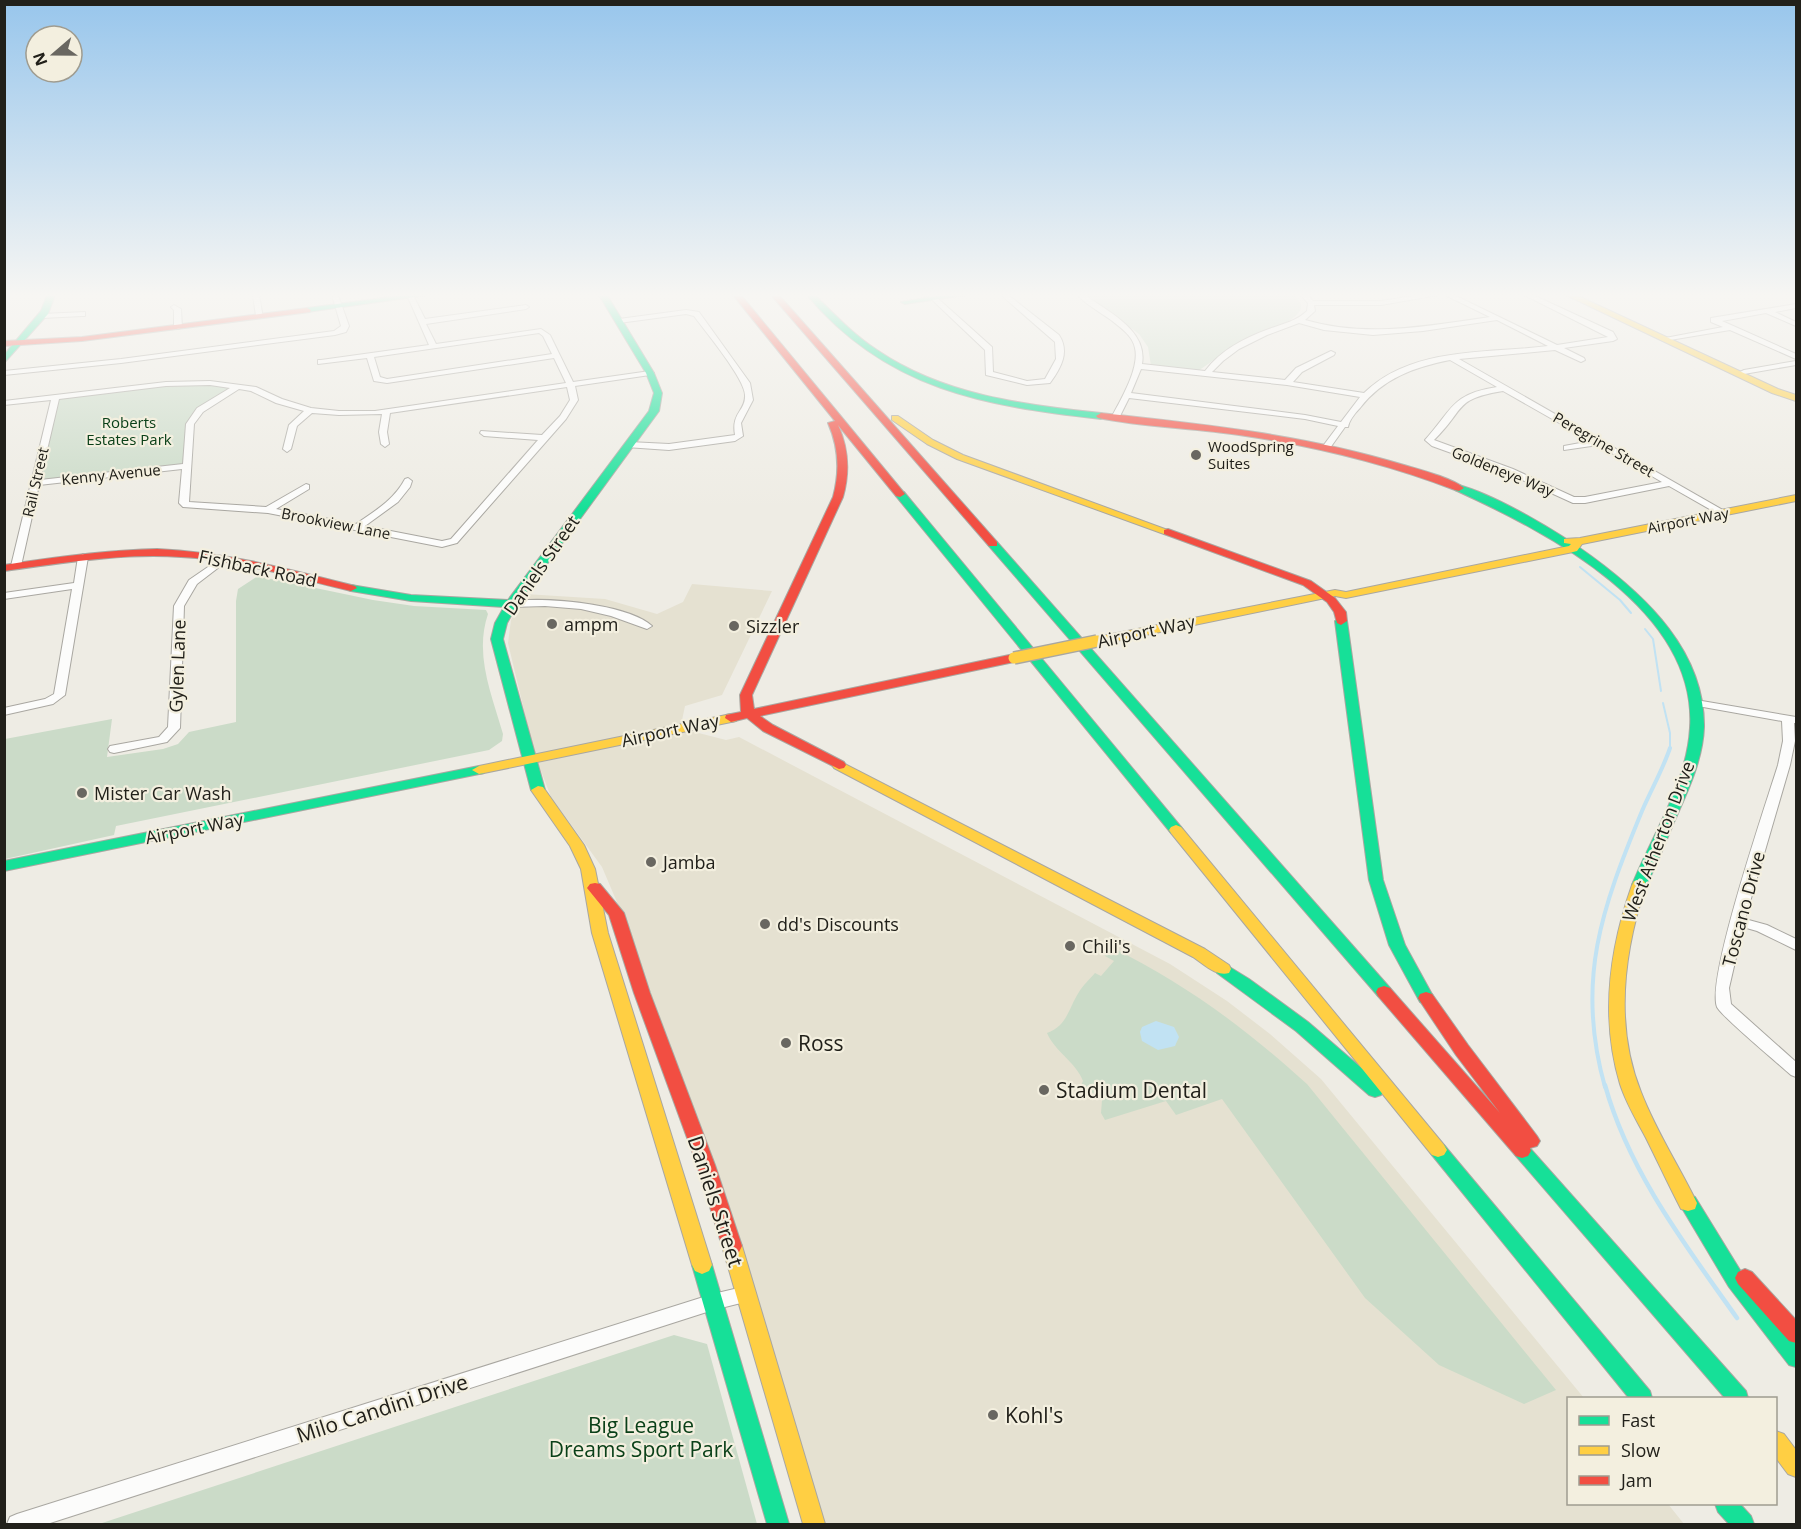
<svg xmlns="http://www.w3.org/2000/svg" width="1801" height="1529" font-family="'Open Sans',sans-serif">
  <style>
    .built { fill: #e5e1d1 }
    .green { fill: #cbdbc8 }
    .water { fill: #c1e2f3 }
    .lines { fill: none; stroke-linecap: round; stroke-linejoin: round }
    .stream-far2 { stroke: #c1e2f3; stroke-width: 2 }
    .stream-far1 { stroke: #c1e2f3; stroke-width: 4 }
    .stream { stroke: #c1e2f3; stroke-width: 4.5 }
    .street-casing { stroke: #a9a7a1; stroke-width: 2 }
    .fast-casing { stroke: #a9a7a1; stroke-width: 2 }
    .slow-casing { stroke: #a9a7a1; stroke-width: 2 }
    .jam-casing { stroke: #a9a7a1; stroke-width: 2 }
    .street { fill: #fcfcfb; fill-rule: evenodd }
    .fast { fill: #16e098; fill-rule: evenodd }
    .slow { fill: #ffcf43; fill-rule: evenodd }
    .jam { fill: #f24e42; fill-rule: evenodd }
    .slow-bridge-casing { stroke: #a9a7a1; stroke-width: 14; stroke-linecap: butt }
    .slow-bridge { stroke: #ffcf43; stroke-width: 11 }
    .poi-dot { fill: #696761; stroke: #f3efdf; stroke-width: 2 }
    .labels { text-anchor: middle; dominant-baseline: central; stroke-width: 4.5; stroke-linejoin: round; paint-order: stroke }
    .far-park-label { font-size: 15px; fill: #0a4018; stroke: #f3efdf }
    .far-street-label { font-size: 15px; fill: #21201a; stroke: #f3efdf }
    .far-poi-label { font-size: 15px; fill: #21201a; stroke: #f3efdf; text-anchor: start }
    .street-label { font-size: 18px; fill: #21201a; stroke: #f3efdf }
    .poi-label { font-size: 18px; fill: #21201a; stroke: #f3efdf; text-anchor: start }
    .near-poi-label { font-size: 21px; fill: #21201a; stroke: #f3efdf; text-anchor: start }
    .near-street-label { font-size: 21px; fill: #21201a; stroke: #f3efdf }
    .near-park-label { font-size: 21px; fill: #0a4018; stroke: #f3efdf }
  </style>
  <rect width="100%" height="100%" fill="#eeece4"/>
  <path class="built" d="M692,584L772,591L722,695L685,706L681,725L535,756L508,643L511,620L525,594L605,599L657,614L683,602Z
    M683,729L726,740L739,737L1170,964L1227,1001L1270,1034L1321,1079L1584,1398H1568V1504H1668L1684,1524H825L753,1297L625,921L602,867L551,797L538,763Z"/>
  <path class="green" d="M1087,295H1294L1301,304V309C1293,324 1272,327 1257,333C1233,343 1218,358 1198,371L1151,366L1148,347L1139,334Z
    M187,382L239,386L194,416L187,466L35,483L55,398Z
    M258,576L373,600L414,606L486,610L488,614C474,655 492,695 503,734L502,741L489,750L116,826L114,835L5,859V739L112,719L107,757L163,749L178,744L189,732L236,722V601L238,589Z
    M1111,947C1187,985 1244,1027 1307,1084L1556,1390L1524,1404L1439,1365L1365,1298L1222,1099L1176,1115L1166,1101L1105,1120L1101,1113L1102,1100L1089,1090L1079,1089L1083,1081C1076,1062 1055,1052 1047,1033C1068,1025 1068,1009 1079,992C1083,985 1090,979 1095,973L1101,976L1114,961L1105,956Z
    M674,1335L707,1344L757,1524H99Z"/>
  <path class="water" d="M1156,1021L1174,1027L1179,1037L1175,1046L1158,1050L1142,1041L1140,1032L1142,1027Z"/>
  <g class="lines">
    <path class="stream-far2" d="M1580,567L1620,600L1631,613
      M1645,629L1653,639L1661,691
      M1663,703L1670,733V749"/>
    <path class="stream-far1" d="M1605,1087C1575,981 1602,908 1642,811C1651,790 1663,769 1670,748"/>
    <path class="stream" d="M1605,1085C1629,1172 1686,1246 1737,1318"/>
    <defs>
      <path id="street" d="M253,295H259L263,318L256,316Z
        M332,295H338L349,326L346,332L335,335L121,363L4,375V371L121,359L334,331L341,326Z
        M407,295H413L425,319L526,305L529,307L526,309L426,324L436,344L541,329L550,335L573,382L650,371L654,373L650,375L575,386L578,400L566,419L457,543L442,547L268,513L183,507L179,503L182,469L39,485L21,566L16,569L11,566L51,400L4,405V401L166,382L210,381L256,387L282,399L311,408L339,411H375L566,383L554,358L387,383L374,381L367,358L318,364V360H321L429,345ZM539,333L543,336L552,354L387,379L380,377L374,357ZM210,385L230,388L197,408L186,424L183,464L40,480L59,399L166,386ZM567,387L570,400L560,416L542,435L481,431L480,433L484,436L538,440L451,539L442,541L365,526L398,502L410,487L412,481L408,478L405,479C394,500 375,511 356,524L276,509L309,489V485L306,484L266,507L189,502L194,424L203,412L239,389L251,391L276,403L304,411L289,425L283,449L287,452L291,449L297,426L312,413L339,415L382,414L379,432L381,444L385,447L389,444L387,432L390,413Z
        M927,295H934L992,347L993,372L1027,381L1045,379L1056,359L1055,342L1001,295H1008L1059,335C1070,352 1061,368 1050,383L1027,385L986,375L985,350Z
        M1077,295H1085C1108,312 1148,330 1142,364L1205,371C1221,350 1244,338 1269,329C1282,324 1297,321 1307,311L1308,303L1301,295H1308L1313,301H1381L1420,295H1438L1381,305H1314L1315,311L1305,320C1367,338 1428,326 1490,317L1445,295H1454L1557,345L1608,337L1524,295H1533L1613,332L1617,339L1613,341L1564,348L1584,358L1585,360L1581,362L1555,350L1459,359L1728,513L1723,516L1720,515L1669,486L1585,503H1573L1507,473L1432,446L1425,440C1453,409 1451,394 1497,387L1450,360C1415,367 1383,378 1360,408C1355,413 1349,421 1348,427H1345L1330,448L1327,449L1323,446L1338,426L1305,419L1129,398L1118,420H1112L1111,418C1120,401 1140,368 1135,348C1133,336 1120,327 1111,320C1100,312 1087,305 1077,295ZM1497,320L1548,346C1487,354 1412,346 1364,393L1293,382L1302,372L1334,355L1335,353L1331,351L1296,368L1285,380L1212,372L1223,361L1239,349L1267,335L1299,323L1324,330L1373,335L1423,331ZM1141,369L1287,385L1360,397L1341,422L1305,415L1131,393ZM1503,391L1591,441L1564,446V450L1598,445L1662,482L1585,497H1574L1513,469L1434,440C1466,409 1453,399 1503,391Z
        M1796,304V308L1775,312L1796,322V326L1766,313L1722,321L1796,354V359L1730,330L1664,341L1660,339L1723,327L1711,322V318Z
        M174,305L181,309L182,327L178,329L174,327V310L171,307Z
        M686,310L699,312L750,383L753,400L741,423L743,436L735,441L669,450L626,447V443L629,442L669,444L735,435C731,412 746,411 745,395C745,379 705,331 694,316L686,314L619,323L615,321L619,319Z
        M85,312V316H82L42,318L38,316L42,314Z
        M1796,361V365L1744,374L1740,372L1744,370Z
        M83,554L88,557L65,695L53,704L4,715V708L45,699L54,694L72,589L4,599V593L74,583L78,557Z
        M224,556L227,557V561L197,584L184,606L180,728L167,742L114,753L110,752L108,749L110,746L159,737L168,727L174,606L189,580Z
        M528,600C559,599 629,605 652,626L647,629L611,616L581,609L545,606L511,607L506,604L511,601Z
        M1696,700L1796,717V723H1794L1795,741L1790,765L1745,919L1767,925L1796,939V950L1757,931L1743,927L1729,988L1731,1004L1796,1062V1077L1791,1075C1779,1064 1721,1016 1717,1007C1706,979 1766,804 1778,765L1783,741L1782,721L1692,705L1690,703L1692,701Z
        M747,1286L753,1288L756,1294L753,1300L713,1310L47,1524H7L10,1517L17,1514L713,1294Z"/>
      <path id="fast" d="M47,295H55L48,314L4,363V355L41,311Z
        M405,295H428L307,312L303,310L307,308Z
        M599,295H607L654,373L662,393L659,411L517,605L507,623L503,639L545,790L538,794L531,790L491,639L495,623L504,607L411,601L351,591L345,588L351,585L411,595L508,600L649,411L654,393L646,373Z
        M807,295H815C835,315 854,335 877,350C943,395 1024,405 1101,413L1106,416L1101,419C985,406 887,390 807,295Z
        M942,295H965L905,304L901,302Z
        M1459,485C1498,496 1558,532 1591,556C1647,597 1705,652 1704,727C1703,760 1687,793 1674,822C1665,844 1656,868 1644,889H1634L1632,885C1652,835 1687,783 1690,728C1698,609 1547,532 1455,490V486Z
        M900,491L904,492L1181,827L1183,830L1181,833H1171L896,496V492Z
        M993,541L997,542L1390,988L1392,992L1390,996L1384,998L1378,996L989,546L988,544Z
        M1341,617L1347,621L1383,880L1405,945L1434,998L1432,1002L1426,1004L1420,1002L1389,945L1369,880L1335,621Z
        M479,766L484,767L486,770L484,773L4,871V861Z
        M1223,963L1249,979L1308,1022L1381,1085L1384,1090L1381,1095L1375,1097L1369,1095L1296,1031L1217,973L1215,969L1217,965Z
        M1438,1143L1444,1145L1650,1391L1652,1398H1629L1432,1155L1429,1150L1432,1145Z
        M1522,1144L1528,1146L1746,1391L1748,1398H1725L1516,1156L1513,1151L1516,1146Z
        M1688,1195L1695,1197L1743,1275L1796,1343V1367L1789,1365L1729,1287L1679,1203L1681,1197Z
        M702,1256L709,1259L712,1265L789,1524H767L692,1265L695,1259Z
        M1715,1504H1740L1751,1516L1754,1524H1729L1718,1512Z"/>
      <path id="slow" d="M1566,295H1576L1778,389L1796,395V401L1772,393Z
        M892,416H898L933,440L963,455L1173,532L1172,534H1164L957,459L927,444L892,420Z
        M1796,495V501L1582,544L1577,551L1573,552L1346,598L1335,596L1097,645L1091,641L1097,637L1335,590L1346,592L1569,546L1571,544L1564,543V539L1580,538Z
        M731,714L736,715L737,718L736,721L479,774L472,770L479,766Z
        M839,761L1205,949L1229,965L1231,969L1229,973C1216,977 1204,964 1193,957L834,768L832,765L834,762Z
        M538,786L543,787L584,845L595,869L608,933L712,1265L709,1271L702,1274L695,1271L692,1265L592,933L581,869L570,846L531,790Z
        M1176,825L1181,827L1444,1145L1447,1150L1444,1155L1438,1157L1432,1155L1171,833L1169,830L1171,827Z
        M1639,880L1644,881L1646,885C1624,951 1614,1025 1641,1092C1656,1131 1679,1166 1697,1203L1695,1209L1688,1211L1681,1209C1669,1186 1658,1162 1646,1138C1637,1121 1626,1103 1620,1084C1600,1017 1609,950 1632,885L1634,881Z
        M732,1238L739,1240L742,1246L825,1524H803L722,1246L725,1240Z
        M1776,1431L1784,1434L1796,1450V1477L1788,1474L1776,1458Z"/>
      <path id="jam" d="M733,295H741L905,494L900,497L896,496L838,425C849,449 850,472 843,497L752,695L754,709L1014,654L1020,658L1014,662L760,716L773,725L844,762L846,765L844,768L839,769L763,731L747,718L731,722L725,718L726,715L741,712L740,695L833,497C840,471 839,448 828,423L835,421Z
        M771,295H779L997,542V546H989Z
        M307,308L311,310L310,312L82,341L4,346V341L82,337Z
        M1101,413C1203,424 1306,435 1404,465C1421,470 1452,478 1464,488L1459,491L1455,490C1385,463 1313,446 1239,435C1193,428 1142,427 1098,418L1096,416Z
        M1168,529L1311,581L1335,598L1346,612L1347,621L1341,625L1337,623L1334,612L1327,602L1303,585L1164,534V530Z
        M157,549C225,552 289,569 355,586L357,588L351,591C295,578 239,560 181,557C122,553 63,563 4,571V565C55,557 106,550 157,549Z
        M595,883L600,884L624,913L650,993L715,1165L742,1246L739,1252L732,1254L725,1252L722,1246L697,1165L634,993L609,915L587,888L590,884Z
        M1384,986L1390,988L1500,1113L1456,1055L1418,998L1420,994L1426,992L1432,994L1468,1045L1537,1136L1540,1141L1537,1146L1530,1148L1531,1151L1528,1156L1522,1158L1516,1156L1378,996L1376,992L1378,988Z
        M1745,1269L1752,1272L1796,1320V1343L1789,1341L1738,1284L1735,1278L1738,1272Z"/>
    </defs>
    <use href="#street" class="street-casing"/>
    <use href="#fast" class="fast-casing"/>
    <use href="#slow" class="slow-casing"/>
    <use href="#jam" class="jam-casing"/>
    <use href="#street" class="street"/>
    <use href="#fast" class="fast"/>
    <use href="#slow" class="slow"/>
    <use href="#jam" class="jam"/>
    <defs>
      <path id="slow-bridge" d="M1014,658L1097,641"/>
    </defs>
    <use href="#slow-bridge" class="slow-bridge-casing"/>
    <use href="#slow-bridge" class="slow-bridge"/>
  </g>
  <linearGradient id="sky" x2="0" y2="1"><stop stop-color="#98c6ec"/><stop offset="0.58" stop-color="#f7f6f3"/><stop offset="1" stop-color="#f7f6f3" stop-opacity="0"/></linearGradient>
  <rect width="1801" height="509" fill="url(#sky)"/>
  <g class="poi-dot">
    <circle cx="1196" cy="455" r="6"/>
    <circle cx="552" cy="624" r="6"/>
    <circle cx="734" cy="626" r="6"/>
    <circle cx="82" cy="793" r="6"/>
    <circle cx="651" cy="862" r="6"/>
    <circle cx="765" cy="924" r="6"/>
    <circle cx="1070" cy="946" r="6"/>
    <circle cx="786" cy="1043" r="6"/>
    <circle cx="1044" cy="1090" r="6"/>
    <circle cx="993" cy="1415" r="6"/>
  </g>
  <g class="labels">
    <g class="far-park-label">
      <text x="129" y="422">Roberts<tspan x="129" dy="17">Estates Park</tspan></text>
    </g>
    <g class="far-street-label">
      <text transform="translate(1604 444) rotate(30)">Peregrine Street</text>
      <text transform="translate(1503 471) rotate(22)">Goldeneye Way</text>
      <text transform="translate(111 474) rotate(-6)">Kenny Avenue</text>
      <text transform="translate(35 482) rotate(-77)">Rail Street</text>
      <text transform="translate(1688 520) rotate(-11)">Airport Way</text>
      <text transform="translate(336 523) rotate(11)">Brookview Lane</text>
    </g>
    <g class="far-poi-label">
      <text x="1208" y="446">WoodSpring<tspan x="1208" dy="17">Suites</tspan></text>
    </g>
    <g class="street-label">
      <text transform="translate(541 565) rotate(-55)">Daniels Street</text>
      <text transform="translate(258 568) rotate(12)">Fishback Road</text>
      <text transform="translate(1146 631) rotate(-12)">Airport Way</text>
      <text transform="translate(177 666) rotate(-88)">Gylen Lane</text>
      <text transform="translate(670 730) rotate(-12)">Airport Way</text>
      <text transform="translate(194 828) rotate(-11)">Airport Way</text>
      <text transform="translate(1658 841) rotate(-69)">West Atherton Drive</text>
      <text transform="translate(1743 909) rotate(-75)">Toscano Drive</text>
    </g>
    <g class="poi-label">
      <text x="564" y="624">ampm</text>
      <text x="746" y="626">Sizzler</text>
      <text x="94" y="793">Mister Car Wash</text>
      <text x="663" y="862">Jamba</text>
      <text x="777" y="924">dd's Discounts</text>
      <text x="1082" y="946">Chili's</text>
    </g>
    <g class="near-poi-label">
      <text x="798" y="1043">Ross</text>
      <text x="1056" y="1090">Stadium Dental</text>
      <text x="1005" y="1415">Kohl's</text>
    </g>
    <g class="near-street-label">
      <text transform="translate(716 1201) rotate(72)">Daniels Street</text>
      <text transform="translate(382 1408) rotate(-18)">Milo Candini Drive</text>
    </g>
    <g class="near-park-label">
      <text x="641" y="1425">Big League<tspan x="641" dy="24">Dreams Sport Park</tspan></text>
    </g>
  </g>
  <rect width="1801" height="1529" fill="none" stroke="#21201a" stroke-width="12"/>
  <rect x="1567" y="1397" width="210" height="108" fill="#f3efdf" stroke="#9f9c90" stroke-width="1.5"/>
  <rect x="1579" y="1416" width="30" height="9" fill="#16e098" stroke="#9f9c90" stroke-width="1.5"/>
  <text x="1621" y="1427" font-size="18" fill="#21201a">Fast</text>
  <rect x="1579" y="1446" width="30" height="9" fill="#ffcf43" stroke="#9f9c90" stroke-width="1.5"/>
  <text x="1621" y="1457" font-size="18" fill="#21201a">Slow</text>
  <rect x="1579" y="1476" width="30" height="9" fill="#f24e42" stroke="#9f9c90" stroke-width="1.5"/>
  <text x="1621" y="1487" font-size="18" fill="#21201a">Jam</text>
  <g transform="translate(54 54) rotate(250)"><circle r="28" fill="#f3efdf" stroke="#9f9c90" stroke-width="1.5"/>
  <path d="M0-4.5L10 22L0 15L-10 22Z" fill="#696761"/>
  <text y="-9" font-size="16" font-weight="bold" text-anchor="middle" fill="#21201a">N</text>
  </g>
</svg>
